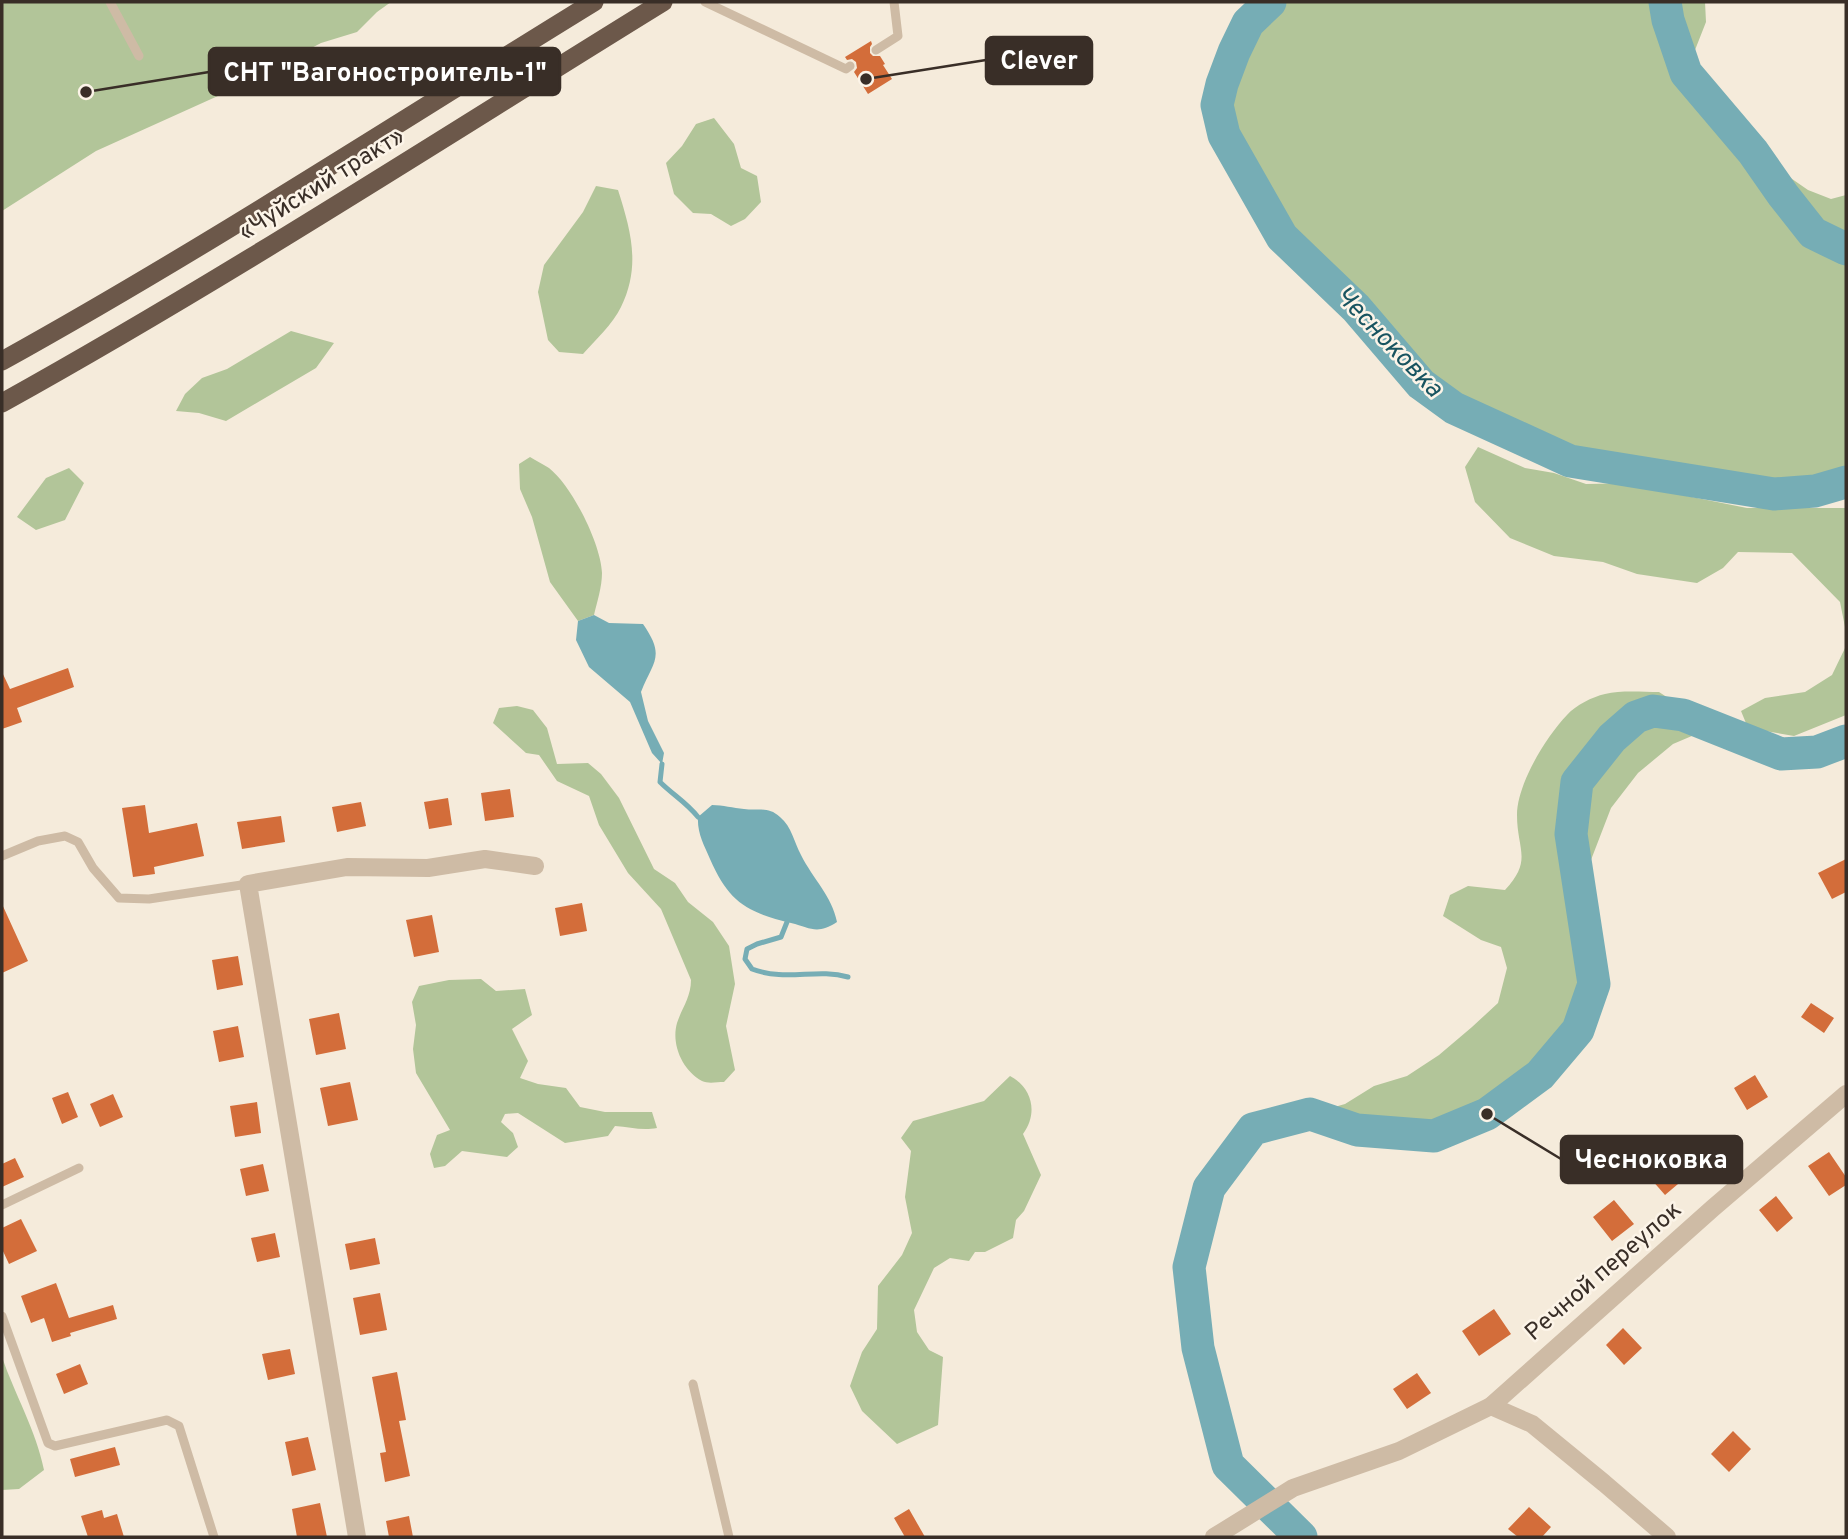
<svg xmlns="http://www.w3.org/2000/svg" width="1848" height="1539" font-family="Overpass,sans-serif">
  <style>
    .green { fill: #b2c599 }
    .water { fill: #76adb5 }
    .lines { fill: none; stroke-linecap: round; stroke-linejoin: round }
    .stream { stroke: #76adb5; stroke-width: 5 }
    .river { stroke: #76adb5; stroke-width: 33 }
    .building { fill: #d36d3a }
    .service { stroke: #cebba5; stroke-width: 9 }
    .minor { stroke: #cebba5; stroke-width: 18 }
    .tertiary { stroke: #cebba5; stroke-width: 18 }
    .trunk { stroke: #6c584a; stroke-width: 19 }
    .labels { text-anchor: middle; dominant-baseline: central; stroke-width: 5; stroke-linejoin: round; paint-order: stroke }
    .street-label { font-size: 24px; fill: #392e27; stroke: #fcf4e8 }
    .water-label { font-size: 26px; font-style: italic; fill: #185460; stroke: #fcf4e8 }
    .leader { fill: none; stroke: #392e27; stroke-width: 2.5 }
    .callout-dot { fill: #392e27; stroke: #fcf4e8; stroke-width: 2.5 }
    .callout { fill: #392e27; stroke: #392e27; stroke-width: 2.5 }
    .callout-label { font-size: 26px; text-anchor: middle; font-weight: bold; fill: #fff }
  </style>
  <rect width="100%" height="100%" fill="#f5ebdb"/>
  <path class="green" d="M2,2H391L377,12L357,32L321,43L240,86L96,151L2,211Z
    M1270,2H1705L1706,22L1686,73L1753,152L1808,190L1831,199L1846,195V482L1815,491L1774,494L1570,461L1454,408L1421,384L1356,308L1282,237L1224,135L1217,105L1222,84L1234,52L1248,23Z
    M714,118L734,144L741,168L757,176L761,202L745,219L731,226L711,214L693,213L674,194L666,163L682,146L696,124Z
    M596,186L618,190C631,231 641,266 621,307C613,324 595,340 583,354L559,352L548,340L538,292L544,265L583,212Z
    M291,331L334,343L316,368L226,421L199,413L176,411L185,394L202,378L227,369Z
    M1478,447L1525,468L1554,473L1586,484L1639,483L1682,495L1747,508H1846V632L1840,602L1792,553L1738,552L1723,568L1697,583L1637,574L1603,562L1554,556L1510,538L1475,502L1465,467Z
    M530,457C536,461 543,464 549,468C572,486 601,544 602,573C602,587 597,602 594,615L578,621L550,582L532,517L520,489L519,464Z
    M69,468L84,483L65,520L36,530L17,517L46,478Z
    M1846,646V715L1794,736L1748,728L1741,711L1765,698L1805,692L1832,675Z
    M1659,692L1713,727L1673,744L1638,773L1611,808L1579,891L1594,984L1578,1030L1540,1075L1487,1114L1434,1136L1357,1130L1310,1114L1345,1104L1374,1086L1407,1076L1439,1055L1472,1027L1498,1003L1507,968L1501,947L1481,940L1443,916L1450,895L1468,886L1505,890C1533,860 1517,850 1517,815C1517,784 1546,737 1567,715C1576,705 1592,697 1605,694C1621,690 1642,692 1659,692Z
    M517,706L533,710L547,728L557,764L588,763L601,774L619,798L654,869L675,883L688,902L713,922L729,946L735,984L726,1026L735,1070L724,1082C717,1082 708,1084 702,1081C682,1070 671,1044 677,1023C682,1008 691,997 691,980L661,909L628,873L599,825L589,796L557,781L539,755L526,753L493,723L499,708Z
    M481,979L496,991L525,989L532,1015L512,1029L528,1061L520,1078L538,1084L566,1088L580,1107L605,1112H652L657,1128C642,1131 630,1127 615,1126L608,1136L565,1143L518,1113L505,1114L501,1122L513,1133L518,1147L507,1157L462,1151L445,1166L434,1168L430,1154L437,1135L450,1130L416,1073L413,1049L416,1025L412,1002L419,986L449,980Z
    M1010,1076C1033,1088 1038,1114 1023,1134L1041,1175L1024,1211L1016,1220L1013,1238L985,1252H975L969,1261L950,1258L934,1268L914,1310L917,1332L929,1350L943,1357L938,1425L897,1444L862,1411L850,1386L862,1352L877,1329L878,1286L902,1255L912,1233L905,1197L911,1151L901,1138L913,1121L984,1101Z
    M2,1357C15,1395 36,1430 44,1470L19,1489L2,1490Z"/>
  <path class="water" d="M594,615L609,623L643,624C666,657 653,661 641,692L648,721L664,753L662,764L652,753L630,702L589,667L576,640L578,621Z
    M712,805C723,805 733,808 744,809C758,811 768,806 780,817C792,827 794,842 801,855C813,879 832,896 837,922C817,935 811,928 791,923C746,912 729,902 710,859C704,845 697,833 698,817Z"/>
  <g class="lines">
    <path class="stream" d="M662,764L660,782C673,795 686,802 698,817
      M787,922L781,937L757,944L747,949L745,959L752,969C786,982 816,968 848,977"/>
    <path class="river" d="M1270,2L1248,23L1234,52L1222,84L1217,105L1224,135L1282,237L1356,308L1421,384L1454,408L1570,461L1774,494L1815,491L1846,482
      M1665,2L1668,20L1686,73L1753,152L1783,195L1813,233L1846,249
      M1301,1537L1228,1465L1198,1348L1189,1267L1209,1188L1253,1129L1310,1114L1357,1130L1434,1136L1487,1114L1540,1075L1578,1030L1594,984L1571,834L1577,782L1612,738L1636,717L1653,711L1683,715L1781,754L1817,752L1846,741"/>
  </g>
  <path class="building" d="M871,41L872,44L870,47V53L873,56H880L885,64L883,65L892,79L868,94L854,72L857,68L856,62L852,59L847,60L845,57Z
    M68,668L74,687L17,708L22,722L2,729V672L10,689Z
    M510,789L514,817L485,821L481,793Z
    M448,798L452,825L429,829L424,802Z
    M361,802L366,826L337,832L332,807Z
    M145,805L149,833L197,823L204,856L154,867L155,874L133,877L122,808Z
    M281,816L285,842L242,849L237,822Z
    M1846,859V892L1832,899L1818,873Z
    M582,903L587,931L560,936L555,908Z
    M2,904L28,961L2,973Z
    M432,915L439,952L414,957L406,920Z
    M238,956L243,985L217,990L212,960Z
    M1811,1003L1834,1018L1824,1033L1801,1017Z
    M339,1013L346,1049L316,1055L309,1019Z
    M238,1026L244,1057L219,1062L213,1031Z
    M1755,1075L1768,1097L1747,1110L1734,1088Z
    M350,1082L358,1120L328,1126L320,1088Z
    M68,1092L78,1117L62,1124L52,1098Z
    M113,1094L123,1117L100,1127L90,1104Z
    M257,1102L261,1133L235,1137L230,1106Z
    M1829,1152L1846,1177V1185L1829,1196L1808,1166Z
    M15,1158L24,1177L2,1187V1164Z
    M263,1164L269,1191L246,1196L240,1169Z
    M1664,1168L1678,1184L1665,1195L1651,1179Z
    M1776,1196L1793,1218L1777,1232L1759,1210Z
    M1614,1200L1634,1224L1612,1241L1593,1217Z
    M21,1219L37,1251L9,1264L2,1249V1228Z
    M275,1233L280,1257L257,1262L251,1238Z
    M375,1238L380,1264L350,1270L345,1244Z
    M56,1283L69,1318L113,1305L117,1319L70,1333L71,1336L52,1342L44,1318L31,1323L21,1296Z
    M380,1293L387,1330L360,1335L353,1298Z
    M1494,1309L1511,1334L1479,1356L1462,1331Z
    M1623,1328L1642,1348L1624,1365L1606,1345Z
    M290,1349L295,1374L268,1380L262,1354Z
    M80,1364L88,1384L64,1394L56,1374Z
    M397,1372L406,1420L399,1421L410,1476L385,1482L380,1453L386,1452L372,1377Z
    M1417,1373L1431,1393L1407,1409L1393,1389Z
    M1733,1431L1751,1449L1729,1472L1711,1454Z
    M308,1437L316,1470L292,1476L285,1442Z
    M115,1447L120,1465L75,1477L70,1459Z
    M320,1503L327,1537H297L292,1509Z
    M1529,1507L1551,1527L1542,1537H1518L1508,1529Z
    M909,1509L925,1537H905L894,1518Z
    M102,1510L104,1518L117,1514L124,1537H88L81,1516Z
    M409,1516L413,1537H389L386,1521Z"/>
  <g class="lines">
    <path class="service" d="M110,2L139,56
      M705,2L846,69L850,66
      M876,50L898,36L894,2
      M2,856L38,841L65,836L78,842L93,868L119,898L149,899L248,884
      M2,1205L79,1168
      M2,1316L48,1443L55,1446L167,1420L179,1426L214,1537
      M693,1384L729,1537"/>
    <path class="minor" d="M1491,1406L1532,1424L1604,1483L1667,1537
      M357,1537L248,884L347,867L428,868L485,859L535,866"/>
    <path class="tertiary" d="M1214,1537L1293,1488L1399,1451L1491,1406L1713,1208L1846,1094"/>
    <path class="trunk" d="M2,361C204,249 397,123 594,2
      M2,403C227,278 444,137 663,2"/>
  </g>
  <g class="labels">
    <g class="street-label">
      <text transform="translate(322 185) rotate(-32)">«Чуйский тракт»</text>
      <text transform="translate(1604 1272) rotate(-41)">Речной переулок</text>
    </g>
    <g class="water-label">
      <text transform="translate(1388 343) rotate(46)">Чесноковка</text>
    </g>
  </g>
  <path class="leader" d="M866 79L986 60M86 92L209 72M1487 1114L1561 1159"/>
  <g class="callout-dot">
    <circle cx="866" cy="79" r="7"/>
    <circle cx="86" cy="92" r="7"/>
    <circle cx="1487" cy="1114" r="7"/>
  </g>
  <g class="callout">
    <rect x="986" y="37" width="106" height="47" rx="7"/>
    <rect x="209" y="48" width="351" height="47" rx="7"/>
    <rect x="1561" y="1136" width="181" height="47" rx="7"/>
  </g>
  <g class="callout-label">
    <text x="1039" y="69">Clever</text>
    <text x="385" y="81">СНТ "Вагоностроитель-1"</text>
    <text x="1651" y="1168">Чесноковка</text>
  </g>
  <rect width="1848" height="1539" fill="none" stroke="#392e27" stroke-width="7"/>
</svg>
